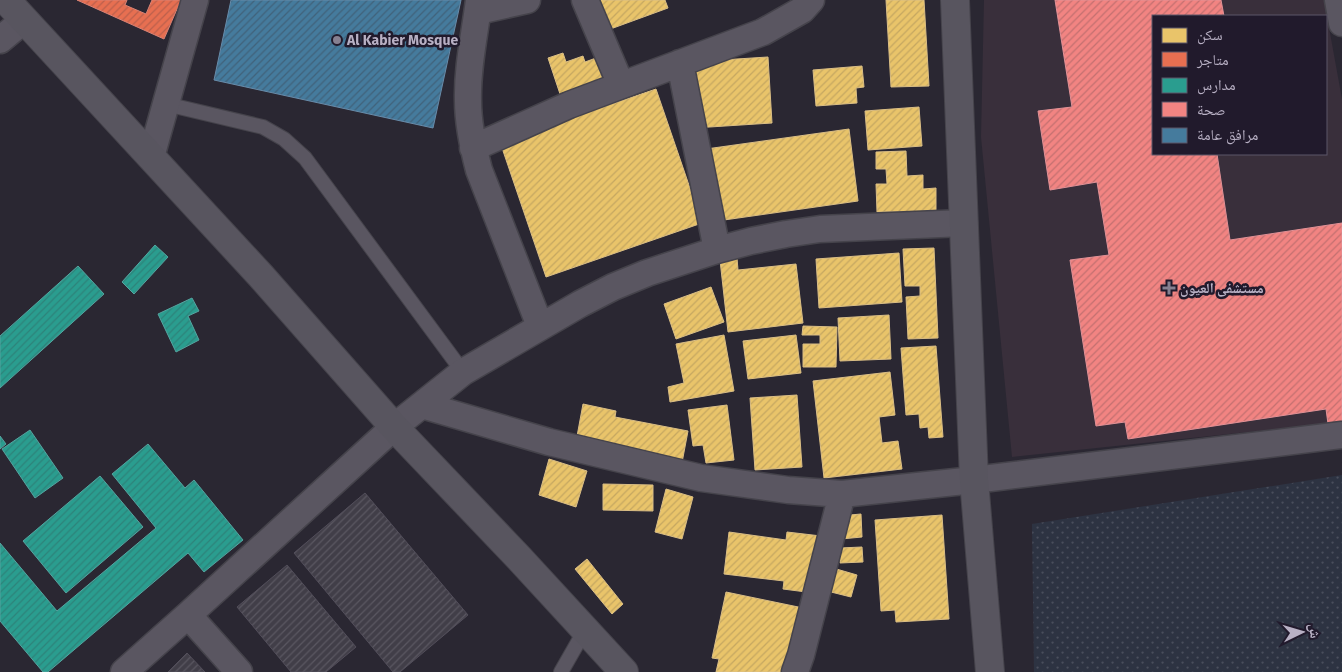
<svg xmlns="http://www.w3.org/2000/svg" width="1342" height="672" font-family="'Fira Sans','Noto Naskh Arabic',sans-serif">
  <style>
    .medical { fill: #392f3b; fill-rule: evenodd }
    .garden { fill: url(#garden-dots) }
    .homes { fill: url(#homes-hatch); stroke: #dabe85 }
    .shops { fill: url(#shops-hatch); stroke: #d98274 }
    .schools { fill: url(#schools-hatch); stroke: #55a39f }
    .health { fill: url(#health-hatch); stroke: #e19196 }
    .public { fill: url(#public-hatch); stroke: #688ba9 }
    .building { fill: url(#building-hatch); stroke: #524e5a }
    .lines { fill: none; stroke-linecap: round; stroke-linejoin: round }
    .lane-casing { stroke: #45434b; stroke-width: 16 }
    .street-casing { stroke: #45434b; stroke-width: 29 }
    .secondary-casing { stroke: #45434b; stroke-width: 30 }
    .lane { stroke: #5a5661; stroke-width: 14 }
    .street { stroke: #5a5661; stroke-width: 26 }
    .secondary { stroke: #58555f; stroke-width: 28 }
    .poi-dot { fill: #868091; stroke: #211a2c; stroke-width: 2 }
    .labels { text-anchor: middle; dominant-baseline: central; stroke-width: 5; stroke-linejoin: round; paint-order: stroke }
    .poi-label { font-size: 14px; font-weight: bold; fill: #b8b0c4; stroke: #211a2c; text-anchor: start }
  </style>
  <defs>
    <pattern id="garden-dots" width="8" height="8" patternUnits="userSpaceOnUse" patternTransform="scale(1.25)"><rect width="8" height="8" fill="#2d3342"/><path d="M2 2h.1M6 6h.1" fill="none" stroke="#494e5c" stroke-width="1.8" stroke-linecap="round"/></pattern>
    <pattern id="homes-hatch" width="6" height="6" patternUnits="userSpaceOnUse" patternTransform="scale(1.25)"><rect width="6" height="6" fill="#e9c46a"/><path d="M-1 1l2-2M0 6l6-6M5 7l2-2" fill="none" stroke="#c5a761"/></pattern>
    <pattern id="shops-hatch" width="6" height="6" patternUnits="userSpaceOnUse" patternTransform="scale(1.25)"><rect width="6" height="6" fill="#e76f51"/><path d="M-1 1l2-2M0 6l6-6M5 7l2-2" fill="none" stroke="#bb604c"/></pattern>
    <pattern id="schools-hatch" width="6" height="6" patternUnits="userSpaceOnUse" patternTransform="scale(1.25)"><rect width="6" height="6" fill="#2a9d8f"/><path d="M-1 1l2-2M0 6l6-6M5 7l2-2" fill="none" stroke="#2d837a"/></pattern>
    <pattern id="health-hatch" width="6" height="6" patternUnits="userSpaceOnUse" patternTransform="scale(1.25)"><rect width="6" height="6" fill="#f28482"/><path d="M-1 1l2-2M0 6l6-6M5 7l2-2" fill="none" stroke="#c37070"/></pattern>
    <pattern id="public-hatch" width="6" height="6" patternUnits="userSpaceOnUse" patternTransform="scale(1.25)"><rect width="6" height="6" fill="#457b9d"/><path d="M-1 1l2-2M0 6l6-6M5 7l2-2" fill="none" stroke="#40627b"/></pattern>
    <pattern id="building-hatch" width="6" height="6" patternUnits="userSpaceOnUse" patternTransform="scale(1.25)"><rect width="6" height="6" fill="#413e48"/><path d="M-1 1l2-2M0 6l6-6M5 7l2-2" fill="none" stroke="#5a5761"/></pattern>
  </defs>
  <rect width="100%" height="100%" fill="#2a2732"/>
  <path class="medical" d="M984,0H1324L1342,99V422L1012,457L981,137ZM1153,16H1326V154H1153Z"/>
  <path class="garden" d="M1342,475V672H1034L1032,524Z"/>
  <path class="homes" d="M594,0H665L668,8L605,31Z
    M886,0H924L929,86L891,87Z
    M563,53L566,62L583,56L585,62L596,58L604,83L561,97L548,58Z
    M768,57L772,123L694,128L690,62Z
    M862,66L864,87L856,88L857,103L816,106L813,70Z
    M656,89L702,223L546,277L500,142Z
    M919,107L922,146L868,150L865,111Z
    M849,129L858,201L717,221L706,149Z
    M906,151L907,176L923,175V189L936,188V211L877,212L876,184H887L886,169H876V152Z
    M934,248L938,338L908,339L906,297L920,296V286H905L903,249Z
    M899,253L902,302L819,308L816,259Z
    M737,258L738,270L796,264L803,323L728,332L720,260Z
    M711,287L724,322L676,339L664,304Z
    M889,315L891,359L840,361L838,318Z
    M803,326L837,327L836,367H803V344H820V335H802Z
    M724,335L734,391L670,402L668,387L684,383L676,344Z
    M796,335L801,373L748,379L743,341Z
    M936,346L943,437L929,438L928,427L920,428L919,414L906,415L901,348Z
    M890,372L895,415L879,417L882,443L898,441L902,469L824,478L813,381Z
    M797,395L802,467L755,470L750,398Z
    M583,404L616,411L615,417L688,431L681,468L575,447Z
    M727,405L734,460L706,463L703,445L693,446L688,410Z
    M549,459L587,471L576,507L539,495Z
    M603,484L653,485V511L603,510Z
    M666,489L693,497L682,539L655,532Z
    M861,514L862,537L841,539L839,516Z
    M942,515L949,619L896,622L895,610L881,611L875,520Z
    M729,532L786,540L787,532L821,536L814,593L783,589L784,581L724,574Z
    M862,547L863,562L840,563V548Z
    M587,559L623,604L612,614L575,569Z
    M833,568L857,575L851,597L827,591Z
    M726,592L808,609L789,672H716L719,659L712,658Z"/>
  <path class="shops" d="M77,0H127L125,5L146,14L152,0H181L164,39Z"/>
  <path class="schools" d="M155,245L168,257L134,294L122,282Z
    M78,266L104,294L0,388V336Z
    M192,298L199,311L188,316L199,340L176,352L158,314Z
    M30,430L63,478L35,498L2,449Z
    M0,436L6,444L0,449Z
    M148,444L185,488L194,480L243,540L204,572L188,553L48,672H43L0,621V543L57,611L156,528L112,474Z
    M100,476L143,527L66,593L23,541Z"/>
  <path class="health" d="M1055,0H1221L1224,16H1153V154H1217L1230,240L1342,223V421L1328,424L1326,409L1128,439L1125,422L1096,426L1070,260L1109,255L1097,182L1050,190L1038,111L1072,107Z"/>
  <path class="public" d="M231,0H461L433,128L214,80Z"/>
  <path class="building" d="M365,493L468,615L400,672H393L294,553Z
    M287,565L356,647L326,672H291L237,607Z
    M187,653L205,672H168Z"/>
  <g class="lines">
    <defs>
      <path id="lane" d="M166,104L263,127L284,139L305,158L463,372
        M561,672L585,630"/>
      <path id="street" d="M479,0C475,33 467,67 468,101C468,124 473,147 479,170L540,326
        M585,0L621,85
        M1338,0L1342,23
        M478,11L527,0
        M0,40L24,20
        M680,63L717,250
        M473,148L569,105L763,32L802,10L811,0
        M151,157L195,0
        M422,405L549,442L701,478L788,490L842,494L974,480L1342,435
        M188,615L239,672
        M124,672L188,615L394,427L463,372L580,304L613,287L647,273L717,250L751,241L786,234L820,229L964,223
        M795,672L801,655L842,494"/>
      <path id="secondary" d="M6,0L261,276L394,427L519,558L624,672
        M955,0L974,480L990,672"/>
    </defs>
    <use href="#lane" class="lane-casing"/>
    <use href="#street" class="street-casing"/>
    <use href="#secondary" class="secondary-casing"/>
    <use href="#lane" class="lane"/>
    <use href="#street" class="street"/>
    <use href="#secondary" class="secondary"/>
  </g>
  <g class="poi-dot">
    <circle cx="337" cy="40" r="5"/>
    <path d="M1166.5 280.5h5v5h5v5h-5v5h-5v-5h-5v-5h5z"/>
  </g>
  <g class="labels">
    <g class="poi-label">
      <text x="347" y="40">Al Kabier Mosque</text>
      <text x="1180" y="288">مستشفى العيون</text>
    </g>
  </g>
  <rect x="1152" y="15" width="175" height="140" fill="#211a2c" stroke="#5d5669"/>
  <rect x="1162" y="28" width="25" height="15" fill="#e9c46a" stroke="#5d5669"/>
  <text x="1197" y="40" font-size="15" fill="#b8b0c4">سكن</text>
  <rect x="1162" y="52" width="25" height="15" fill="#e76f51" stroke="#5d5669"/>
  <text x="1197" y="65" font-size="15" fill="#b8b0c4">متاجر</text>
  <rect x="1162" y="78" width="25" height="15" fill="#2a9d8f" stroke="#5d5669"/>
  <text x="1197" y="90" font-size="15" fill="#b8b0c4">مدارس</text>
  <rect x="1162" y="102" width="25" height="15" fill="#f28482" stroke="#5d5669"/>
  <text x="1197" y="115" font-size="15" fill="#b8b0c4">صحة</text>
  <rect x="1162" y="128" width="25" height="15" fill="#457b9d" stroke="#5d5669"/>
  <text x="1197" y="140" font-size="15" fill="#b8b0c4">مرافق عامة</text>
  <g transform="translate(1302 632) rotate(85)" stroke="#211a2c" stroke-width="4" paint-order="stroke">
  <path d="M0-4L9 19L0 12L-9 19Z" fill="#b8b0c4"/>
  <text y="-8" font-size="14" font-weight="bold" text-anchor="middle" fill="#b8b0c4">ش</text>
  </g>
</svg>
